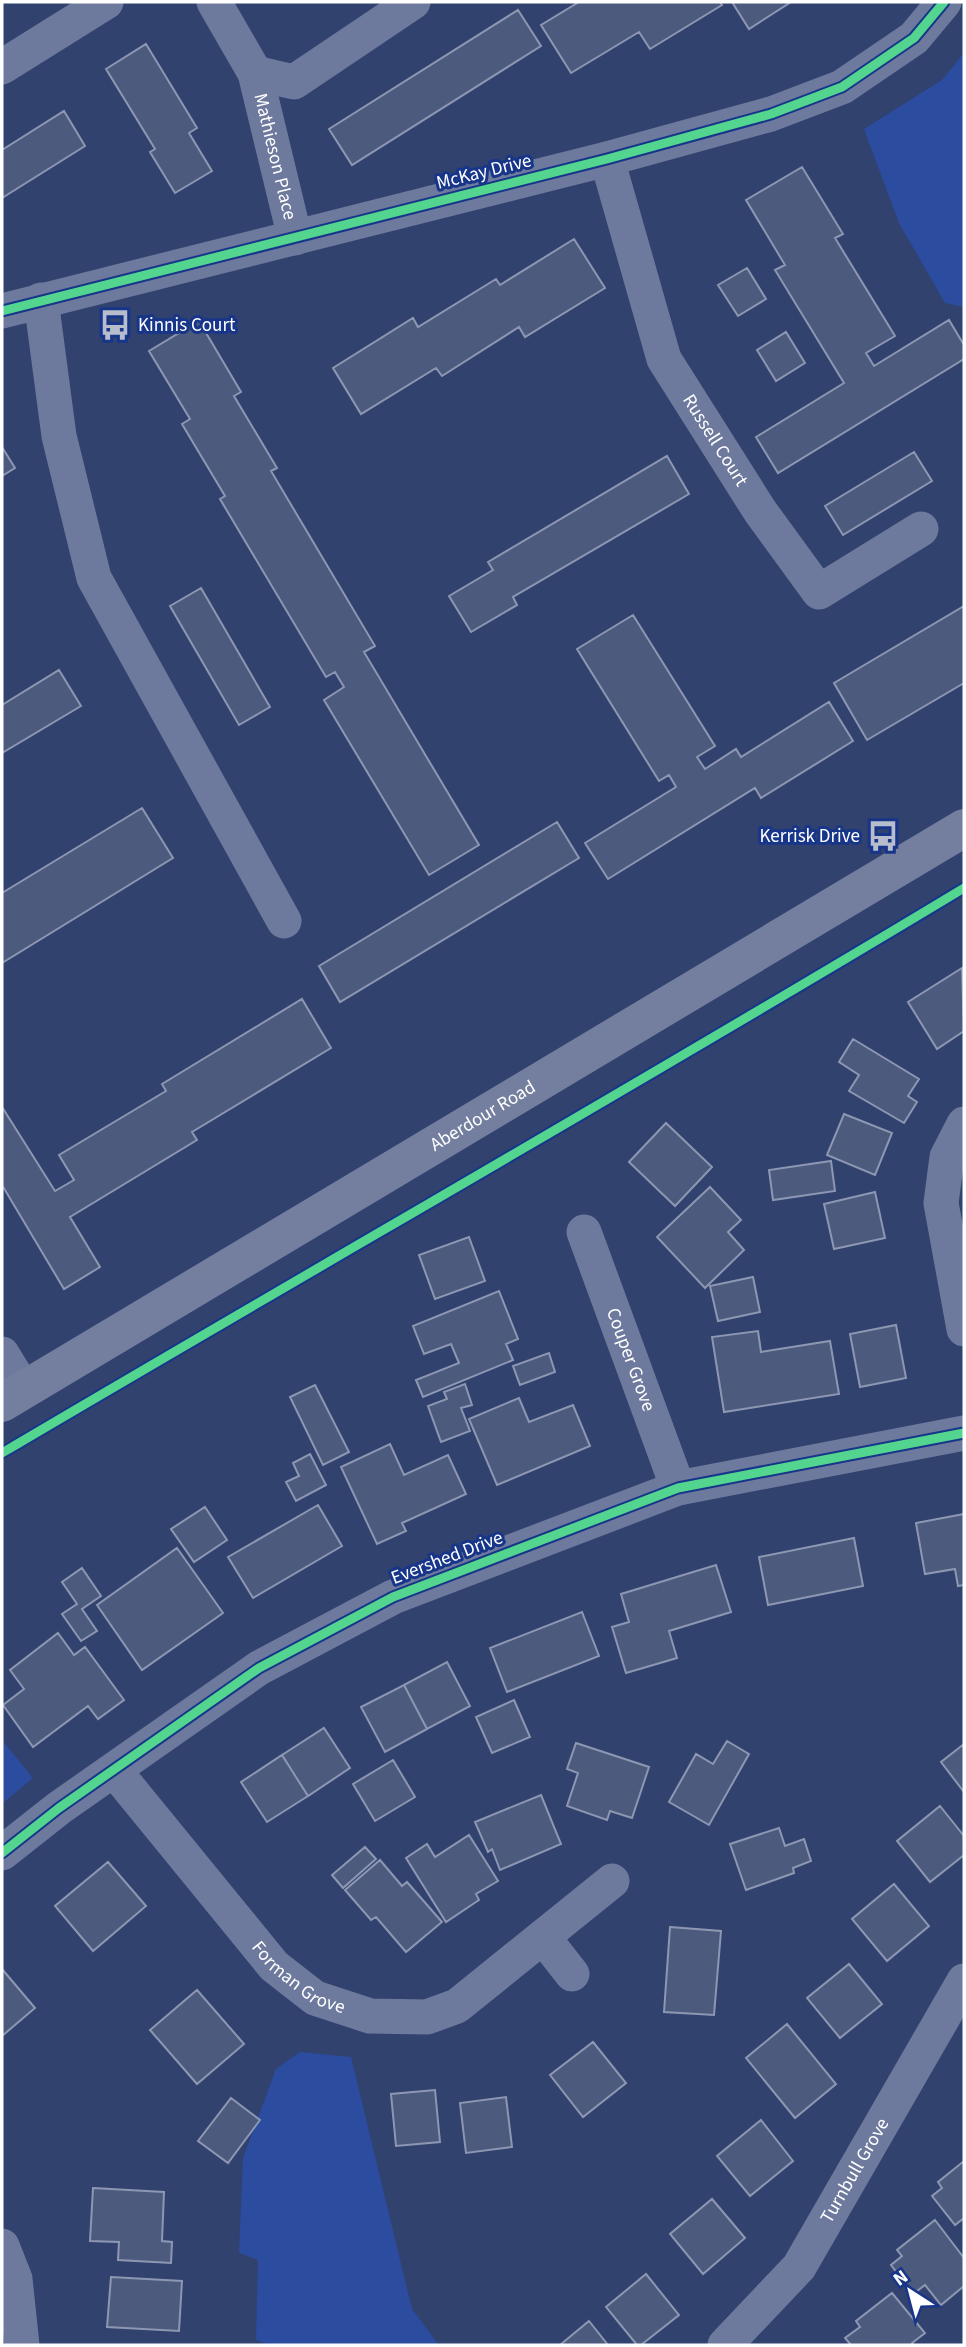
<svg xmlns="http://www.w3.org/2000/svg" width="966" height="2347" font-family="'Source Sans 3',sans-serif">
  <style>
    .green { fill: #2b4c9f }
    .building { fill: #4c5a7e; stroke: #8d97b2; stroke-width: 2 }
    .lines { fill: none; stroke-linecap: round; stroke-linejoin: round }
    .minor { stroke: #6e7a9d; stroke-width: 35 }
    .secondary { stroke: #747fa0; stroke-width: 38 }
    .cycleway-casing { stroke: #183689; stroke-width: 13 }
    .cycleway { stroke: #53d58f; stroke-width: 9 }
    .labels { text-anchor: middle; dominant-baseline: central; stroke-width: 6; stroke-linejoin: round; paint-order: stroke }
    .street-label { font-size: 19px; fill: #fff; stroke: #183689 }
    .poi-label { font-size: 19px; fill: #fff; stroke: #183689; text-anchor: start }
  </style>
  <rect width="100%" height="100%" fill="#32426f"/>
  <path class="green" d="M964,53V307L945,303L899,223L864,129L942,80Z
    M2,1740L33,1778L3,1803L2,1801Z
    M300,2052L351,2057L412,2309L439,2345H269L256,2340L258,2260L239,2253L243,2158L276,2069Z"/>
  <path class="building" d="M579,2H720L722,5L650,49L639,32L571,73L541,25Z
    M732,2H791L749,29Z
    M518,10L541,46L352,165L329,129Z
    M146,44L197,128L189,133L212,171L175,193L150,152L155,149L106,69Z
    M64,111L85,146L2,198V150Z
    M802,167L843,234L835,238L895,336L866,353L874,366L949,320L964,345V359L778,473L756,437L844,383L775,270L785,265L746,200Z
    M574,239L605,288L525,337L519,327L442,376L436,368L361,414L333,368L413,318L418,327L496,279L500,285Z
    M747,268L766,299L738,316L718,285Z
    M199,321L241,392L234,396L277,468L271,471L375,646L364,652L479,845L429,875L324,700L344,687L335,672L326,677L220,499L225,496L182,424L190,419L149,351Z
    M786,332L805,363L776,381L757,350Z
    M2,447L15,468L2,476Z
    M914,452L932,481L843,535L825,506Z
    M667,456L689,494L513,597L517,605L471,632L449,596L493,570L488,562Z
    M201,588L270,707L239,725L170,606Z
    M964,606V683L867,740L834,683Z
    M633,615L715,746L697,757L705,769L736,749L741,757L829,702L853,741L761,798L755,788L608,879L585,843L676,787L669,775L659,781L577,649Z
    M59,670L81,706L2,753V705Z
    M142,808L173,858L2,963V893Z
    M557,822L579,858L340,1002L319,966Z
    M962,968L964,1031L937,1049L908,1002Z
    M302,999L331,1048L192,1132L197,1140L70,1217L100,1267L64,1289L2,1185V1107L55,1191L74,1180L59,1155L166,1091L162,1084Z
    M853,1039L919,1079L908,1096L917,1102L904,1123L849,1091L859,1075L839,1062Z
    M844,1114L892,1133L875,1175L827,1155Z
    M666,1123L712,1167L675,1206L629,1162Z
    M831,1161L835,1191L773,1200L769,1170Z
    M710,1187L741,1220L728,1232L744,1250L705,1288L657,1237Z
    M875,1192L885,1238L834,1249L824,1204Z
    M469,1237L485,1281L435,1299L419,1255Z
    M753,1277L760,1312L718,1321L710,1286Z
    M499,1291L518,1339L506,1344L513,1360L423,1397L416,1380L459,1363L451,1344L424,1354L413,1326Z
    M896,1325L906,1378L860,1387L850,1334Z
    M758,1331L761,1352L830,1341L839,1394L724,1412L712,1337Z
    M549,1353L555,1372L520,1385L513,1366Z
    M465,1384L472,1405L461,1408L470,1431L441,1442L428,1406L447,1399L444,1392Z
    M315,1385L349,1452L323,1465L290,1397Z
    M519,1398L529,1422L573,1405L590,1446L497,1485L469,1419Z
    M390,1444L404,1475L448,1455L466,1494L402,1523L406,1531L377,1544L341,1467Z
    M310,1454L326,1485L296,1501L286,1482L299,1476L293,1463Z
    M318,1505L342,1546L253,1598L228,1557Z
    M205,1507L227,1540L194,1562L171,1529Z
    M964,1514V1585L958,1586L955,1569L925,1574L916,1523Z
    M854,1538L863,1586L768,1605L759,1557Z
    M177,1548L223,1613L142,1670L97,1605Z
    M716,1565L731,1612L669,1631L677,1658L626,1673L612,1627L629,1622L621,1594Z
    M82,1568L101,1596L82,1609L97,1631L81,1641L62,1614L77,1604L62,1582Z
    M582,1612L599,1656L507,1692L490,1648Z
    M58,1633L74,1655L85,1647L124,1700L98,1719L88,1706L33,1747L3,1705L24,1689L10,1670Z
    M447,1662L470,1706L427,1729L404,1685Z
    M404,1685L427,1729L385,1752L361,1707Z
    M514,1700L530,1737L492,1753L476,1717Z
    M324,1728L350,1768L308,1796L282,1755Z
    M727,1741L749,1754L709,1825L669,1802L696,1754L713,1764Z
    M576,1743L649,1767L632,1818L610,1811L607,1820L567,1806L578,1773L567,1769Z
    M964,1744V1792L941,1762Z
    M282,1755L308,1796L267,1822L241,1782Z
    M393,1760L415,1797L375,1821L353,1784Z
    M541,1795L561,1844L500,1870L492,1849L488,1852L475,1822Z
    M940,1806L964,1836V1855L930,1882L897,1841Z
    M779,1828L785,1846L804,1839L811,1861L793,1868L794,1873L746,1890L730,1844Z
    M469,1835L498,1881L476,1894L479,1900L446,1922L406,1858L427,1844L435,1857Z
    M365,1847L376,1859L343,1888L332,1875Z
    M380,1860L402,1886L407,1882L442,1922L406,1952L376,1917L371,1920L345,1890Z
    M108,1862L146,1906L93,1951L55,1906Z
    M894,1884L929,1926L887,1961L852,1919Z
    M670,1927L721,1931L714,2015L664,2012Z
    M849,1964L882,2004L840,2038L807,1998Z
    M2,1969L35,2008L2,2036Z
    M197,1990L244,2044L197,2084L150,2030Z
    M787,2024L836,2084L795,2118L746,2058Z
    M593,2042L626,2083L583,2117L550,2075Z
    M435,2090L440,2142L396,2146L391,2094Z
    M506,2097L512,2147L466,2153L460,2103Z
    M231,2098L260,2120L228,2163L198,2141Z
    M761,2120L793,2161L750,2196L717,2156Z
    M964,2161V2218L955,2225L932,2196L942,2188L938,2182Z
    M93,2188L164,2192L162,2241L172,2242L171,2263L118,2260L119,2242L90,2241Z
    M712,2199L745,2238L703,2274L670,2234Z
    M935,2220L964,2258V2286L941,2305L925,2285L913,2294L891,2265L902,2256L897,2250Z
    M646,2274L679,2315L641,2345H637L606,2307Z
    M111,2277L182,2281L179,2331L107,2327Z
    M892,2293L925,2333L912,2343L914,2345H851L845,2338L860,2327L856,2321Z
    M589,2321L608,2345H560Z"/>
  <g class="lines">
    <g class="minor">
      <path d="M214,2L255,73L294,82L413,2"/>
      <path d="M2,67L106,2"/>
      <path id="s1" d="M255,73L295,238"/>
      <path id="s2" d="M607,159L664,359L760,511L819,592L921,529"/>
      <path d="M41,300L59,436L94,578L284,921"/>
      <path d="M2,311L607,159L771,114L842,87L914,38L944,2"/>
      <path d="M964,1124L947,1157L941,1203L964,1329"/>
      <path id="s3" d="M584,1232L678,1488"/>
      <path d="M2,1354L24,1390"/>
      <path id="s4" d="M114,1770L274,1966L315,1998L370,2016L427,2017L457,2006L612,1881"/>
      <path d="M2,1853L59,1808L259,1668L393,1597L678,1488L964,1433"/>
      <path d="M543,1937L572,1974"/>
      <path d="M2,2246L15,2279L22,2345"/>
      <path id="s5" d="M725,2345L799,2267L964,1981"/>
    </g>
    <path class="secondary" id="s6" d="M2,1403L964,828"/>
    <defs>
      <path id="cycleway" d="M2,311L607,159L771,114L842,87L914,38L944,2
        M2,1453C322,1264 646,1080 964,888
        M2,1853L59,1808L259,1668L393,1597L678,1488L964,1433"/>
    </defs>
    <use href="#cycleway" class="cycleway-casing"/>
    <use href="#cycleway" class="cycleway"/>
  </g>
  <defs>
    <symbol id="bus-bare" viewBox="-9 -9 18 18"><path d="M-5-6H5V4H4V6H2V4H-2V6H-4V4H-5ZM-3.5-4V0h7V-4ZM-3.5 1.2v1.5H-2V1.2ZM2 1.2v1.5H3.5V1.2Z" fill="#b7bdcd" stroke="#183689" stroke-width="2.5" paint-order="stroke"/></symbol>
  </defs>
  <g fill-rule="evenodd">
    <use href="#bus-bare" x="93" y="303" width="44" height="44"/>
    <use href="#bus-bare" x="861" y="814" width="44" height="44"/>
  </g>
  <g class="labels">
    <g class="street-label">
      <text stroke="none"><textPath href="#s1" startOffset="86">Mathieson Place</textPath></text>
      <text transform="translate(484 172) rotate(-14)">McKay Drive</text>
      <text stroke="none"><textPath href="#s2" startOffset="304">Russell Court</textPath></text>
      <text stroke="none"><textPath href="#s6" startOffset="560">Aberdour Road</textPath></text>
      <text stroke="none"><textPath href="#s3" startOffset="136">Couper Grove</textPath></text>
      <text transform="translate(447 1558) rotate(-21)">Evershed Drive</text>
      <text stroke="none"><textPath href="#s4" startOffset="280">Forman Grove</textPath></text>
      <text stroke="none"><textPath href="#s5" startOffset="219">Turnbull Grove</textPath></text>
    </g>
    <g class="poi-label">
      <text x="138" y="325">Kinnis Court</text>
      <text x="860" y="836" text-anchor="end">Kerrisk Drive</text>
    </g>
  </g>
  <rect width="966" height="2347" fill="none" stroke="#ffffff" stroke-width="7"/>
  <g transform="translate(910 2291) rotate(324)" stroke="#183689" stroke-width="5" paint-order="stroke">
  <path d="M0-5L12 26L0 18L-12 26Z" fill="#ffffff"/>
  <text y="-10" font-size="19" font-weight="bold" text-anchor="middle" fill="#ffffff">N</text>
  </g>
</svg>
